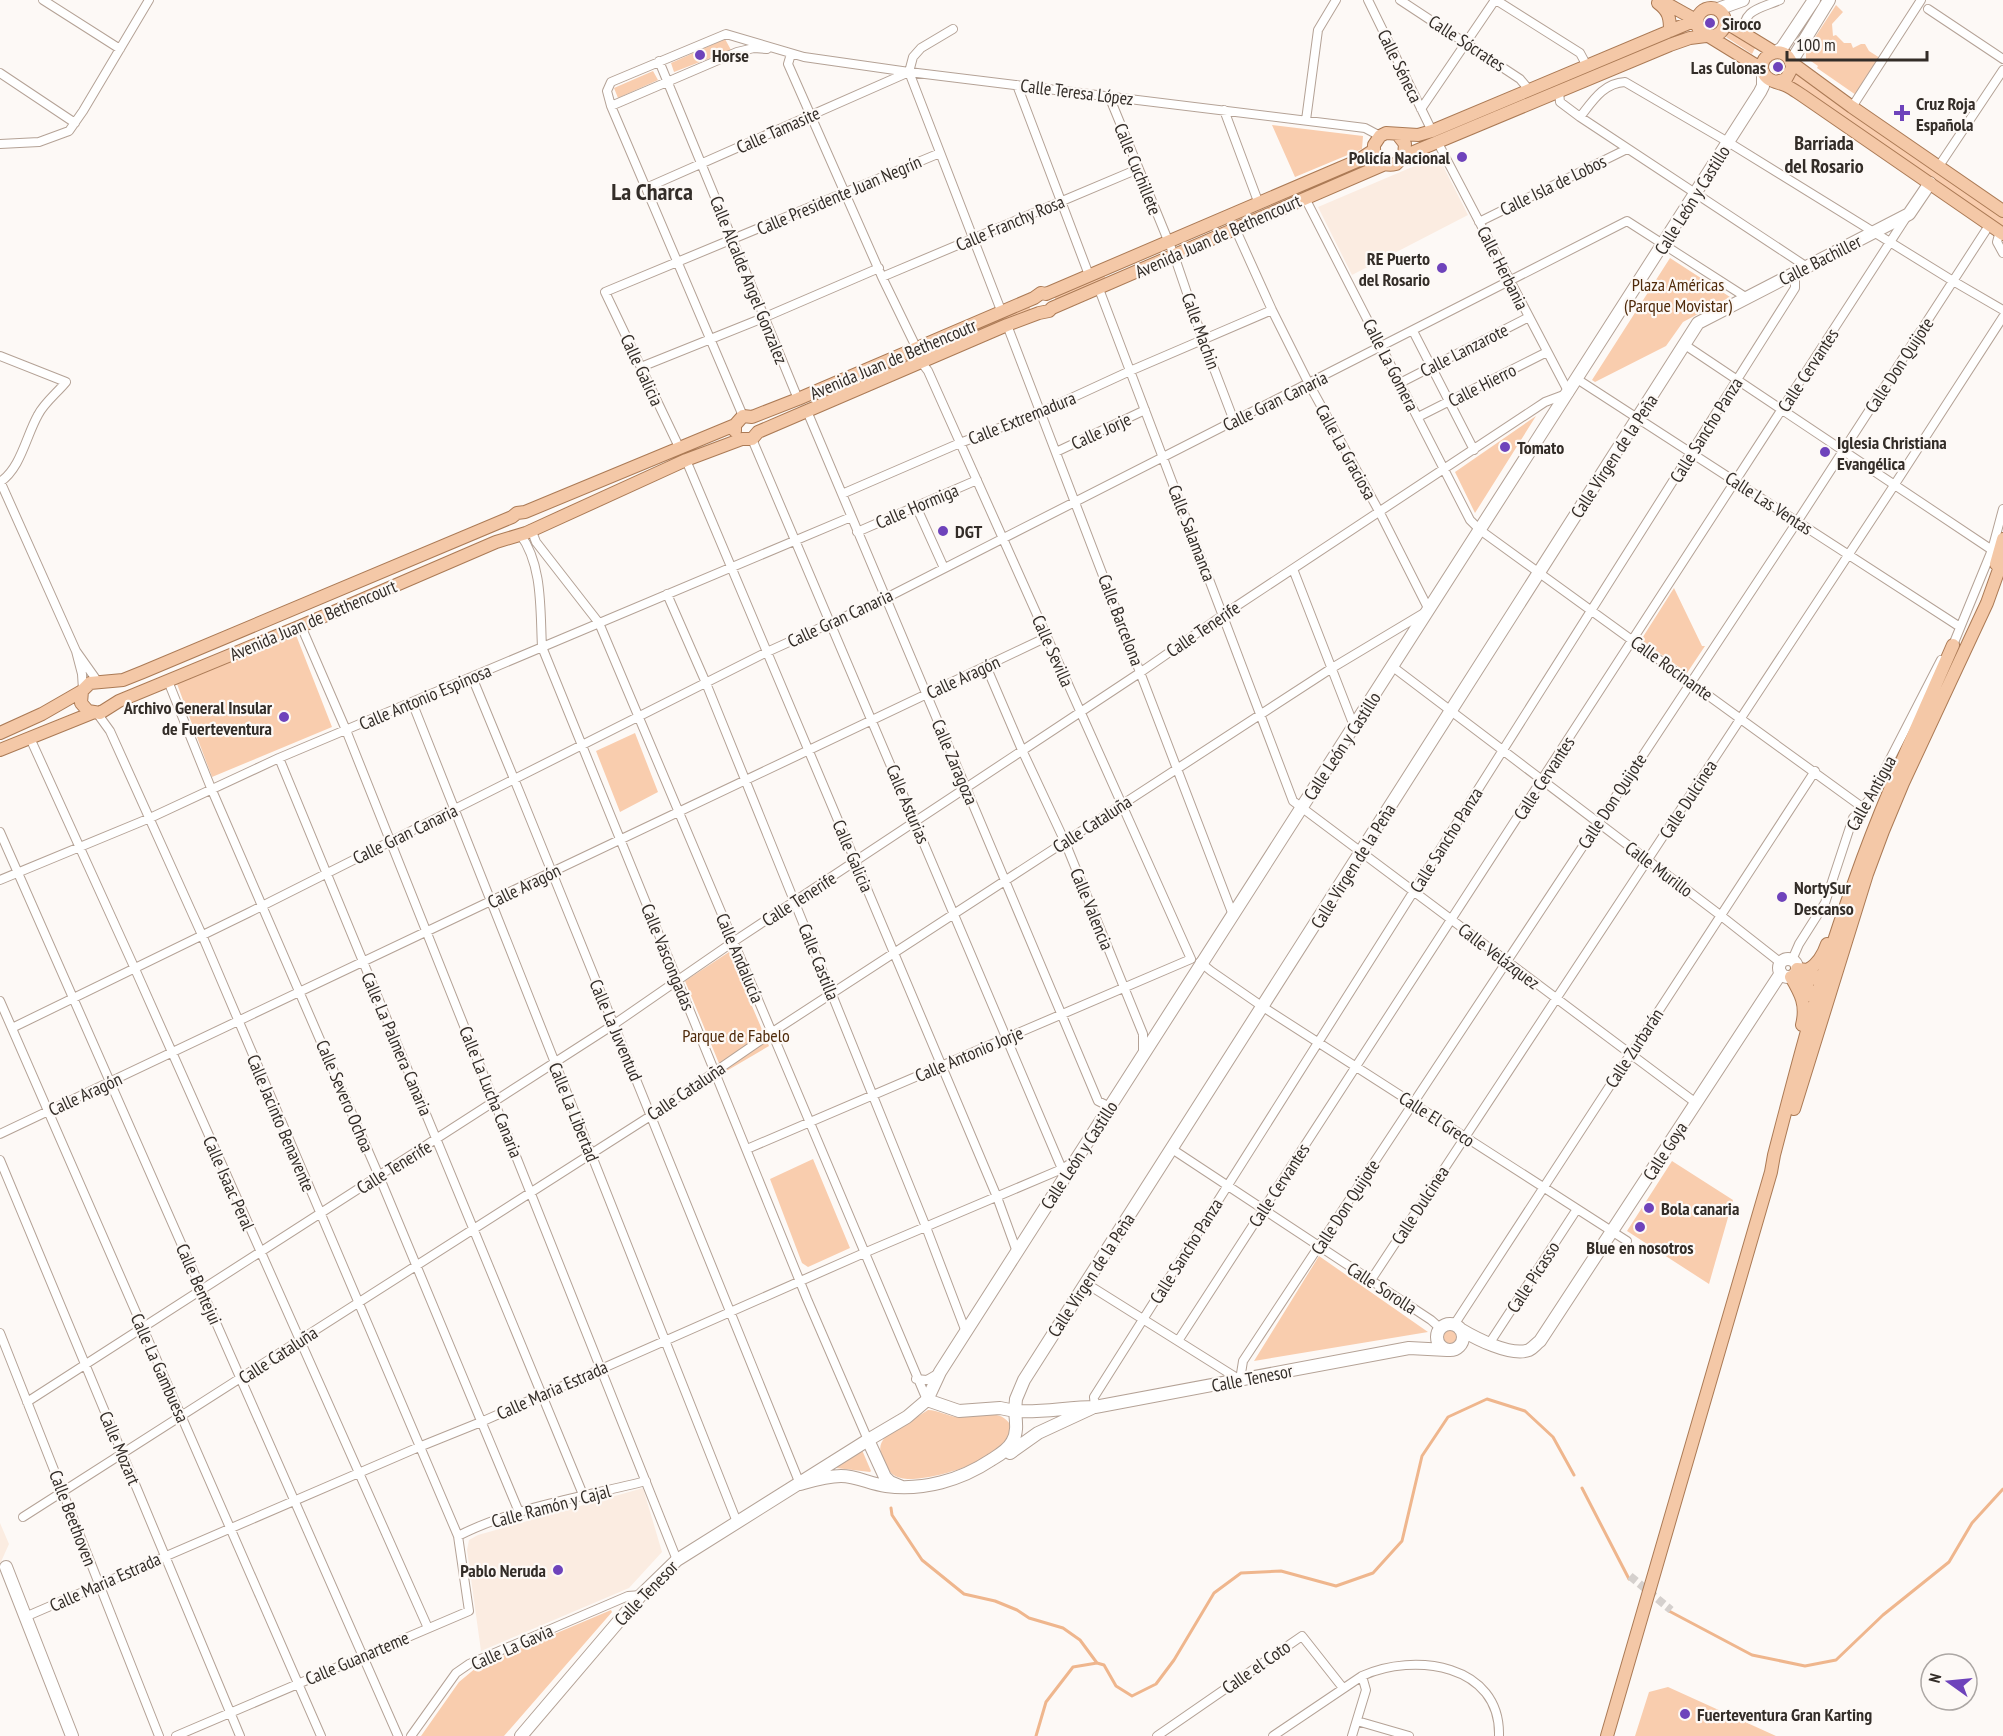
<svg xmlns="http://www.w3.org/2000/svg" width="2003" height="1736" font-family="'PT Sans Narrow',sans-serif">
  <style>
    .built { fill: #fbece1 }
    .green { fill: #f9cdae }
    .lines { fill: none; stroke-linecap: round; stroke-linejoin: round }
    .stream { stroke: #efb68d; stroke-width: 3 }
    .street-tunnel { stroke: #d5d0cd; stroke-width: 8; stroke-dasharray: 8 4; stroke-linecap: butt }
    .street-casing { stroke: #b4a296; stroke-width: 10 }
    .secondary-casing { stroke: #b4a296; stroke-width: 14 }
    .primary-casing { stroke: #ab7a55; stroke-width: 14 }
    .street { stroke: #fff; stroke-width: 8 }
    .secondary { stroke: #fff; stroke-width: 12 }
    .primary { stroke: #f4c8a7; stroke-width: 12 }
    .poi-dot { fill: #6e43bb; stroke: #fdf9f6; stroke-width: 2 }
    .labels { text-anchor: middle; dominant-baseline: central; stroke-width: 4.5; stroke-linejoin: round; paint-order: stroke }
    .poi-label { font-size: 18px; font-weight: bold; fill: #332d28; stroke: #fdf9f6; text-anchor: start }
    .street-label { font-size: 18px; fill: #332d28; stroke: #fdf9f6 }
    .park-label { font-size: 18px; fill: #4f2a0a; stroke: #fdf9f6 }
    .neighbourhood-label { font-size: 20px; font-weight: bold; fill: #332d28; stroke: #fdf9f6 }
    .district-label { font-size: 24px; font-weight: bold; fill: #332d28; stroke: #fdf9f6 }
  </style>
  <rect width="100%" height="100%" fill="#fdf9f6"/>
  <path class="built" d="M1438,156L1468,215L1352,275L1318,207Z
    M643,1488L662,1552L629,1588L481,1651L467,1550L469,1540L478,1535Z
    M0,1523L9,1544L0,1564Z"/>
  <path class="green" d="M1836,5L1843,12L1832,24L1833,36L1836,35L1844,43H1851L1853,48L1861,44H1865L1869,51L1880,58L1856,95L1817,68L1818,66L1808,59L1806,60V51Z
    M1729,32L1755,48L1752,54L1726,37Z
    M725,39L731,50L674,72L671,63Z
    M653,71L658,80L618,98L614,88Z
    M1797,74L2003,217V229L1791,82Z
    M1272,125L1363,136L1362,149L1295,177Z
    M1670,258L1730,297L1683,322L1666,346L1595,382L1592,380Z
    M1103,273L1106,279L1056,303L1054,293Z
    M1029,306L1032,313L948,348L945,339Z
    M1536,416L1475,513L1455,472Z
    M1674,588L1702,646H1705L1687,673L1641,640Z
    M296,635L332,727L212,777L177,684Z
    M635,733L658,792L620,812L596,751Z
    M729,952L769,1046L723,1073L685,981Z
    M813,1159L850,1248L808,1267L802,1263L770,1179Z
    M1672,1161L1733,1200L1709,1284L1627,1231Z
    M1319,1256L1428,1332L1254,1361Z
    M1443 1337a7 7 0 1 1 14 0a7 7 0 1 1-14 0Z
    M928,1410C938,1410 947,1416 957,1417C976,1418 1000,1406 1011,1426C1010,1429 1011,1436 1009,1440C997,1461 924,1484 901,1478C891,1476 886,1468 883,1459C879,1450 879,1445 885,1437Z
    M862,1450L871,1471L870,1472L836,1468Z
    M611,1610L612,1612L504,1736H421L459,1682L477,1667Z
    M1668,1687L1776,1736H1635L1649,1692Z"/>
  <g class="lines">
    <path class="stream" d="M1582,1488L1629,1579
      M891,1508L892,1515L922,1560L964,1594L995,1601L1017,1610L1029,1618L1063,1628L1080,1640L1097,1663
      M1669,1611L1752,1655L1805,1666L1836,1660L1883,1615L1949,1562L1972,1523L2003,1489
      M1036,1736L1046,1702L1073,1667L1097,1663L1104,1665L1116,1686L1132,1696L1156,1684L1174,1660L1214,1593L1241,1573L1281,1571L1336,1586L1373,1573L1402,1541L1422,1456L1448,1417L1487,1399L1525,1411L1553,1437L1574,1475"/>
    <path class="street-tunnel" d="M1630,1576L1671,1610"/>
    <defs>
      <path id="street" d="M43,0L120,49
        M1368,0L1432,131
        M1400,0L1520,79L1530,91
        M1496,0L1580,53L1587,66
        M1928,9L2003,59
        M1743,34C1743,9 1759,9 1780,0
        M791,54L788,64L882,277L916,347L933,356
        M659,61L798,399
        M909,72L1002,313
        M909,72L913,57L921,48L953,29
        M0,73L75,123
        M1017,85L1089,275
        M1559,92L1560,102L1580,117L1807,267
        M1109,96L1174,255L1203,340L1234,421
        M611,106L737,52L754,48L767,49
        M1852,107L1921,0
        M1421,109L1495,0
        M1224,110L1259,204
        M1580,117C1592,102 1603,83 1625,82L1728,142L1953,281L2003,310
        M1306,120L1318,30L1336,0
        M0,144L39,142L69,131L83,111L149,0
        M1939,166L2003,70
        M646,188L909,72
        M1305,198L1470,520L1480,530L1862,807
        M1479,222L1627,149
        M2000,231L1997,242L2003,253
        M882,277L1138,169
        M1099,289L1293,801L1696,1103
        M1007,325L1233,915
        M1413,331L1474,450
        M1685,345L1992,550
        M903,353L922,363L928,371L1191,959
        M0,356L66,382C57,393 44,403 38,415C26,436 21,468 0,482
        M641,367L763,318L879,268
        M1577,379L1960,627
        M1400,383L1529,317
        M807,411L1098,1101L1110,1107
        M743,416L611,106L607,91L611,82L726,34L804,57L909,72L1365,128L1380,136
        M1418,417L1547,352
        M752,439L1062,1169
        M679,447L605,292L940,153
        M1056,452L1145,410
        M686,460L997,1197L1017,1252
        M0,481L76,651
        M842,494L960,443L1041,412L1130,371L1272,310
        M916,506L944,568
        M531,529L536,542L599,623L927,1400
        M857,532L977,480
        M520,534C543,565 540,610 542,647L807,1299L868,1440
        M1293,569L1354,726
        M667,594L706,683L926,1227L966,1332
        M301,626L346,730L677,1560
        M1953,645L1992,550L2003,509
        M986,666L1022,750L1065,842L1143,1034V1054
        M1393,667L1720,915L1781,963
        M472,677C583,945 691,1214 800,1484
        M168,681L211,788L379,1176L519,1512
        M83,690L82,674L76,651L98,682
        M412,702L737,1522
        M97,713L110,731L202,935L458,1536L469,1611L176,1736
        M30,738L135,969L428,1628
        M279,758L584,1497
        M0,832L398,1736
        M0,880L150,818L279,758L851,517
        M1792,960L1799,944L1825,903L1853,818L1869,800L1941,660
        M1200,962L1211,971L1263,1007L1627,1241
        M0,1001L321,1736
        M12,1028L248,913L767,652L886,598L1627,221L1747,298
        M0,1134L1047,637
        M747,1149L1191,959
        M1172,1149L1431,1320L1440,1328
        M0,1160L240,1736
        M1371,1280L1895,484L2003,317
        M1087,1284L1240,1380L1243,1361L1797,522L1990,224
        M1454,1325L1815,771
        M0,1333L159,1736
        M1178,1341L1907,216
        M1489,1344L1577,1209
        M916,1379L927,1380L939,1373
        M27,1402L613,1025L733,942L1141,672L1223,615L1545,402L1569,393L1438,143
        M1095,1407L1094,1397L1795,288V273
        M23,1517L652,1115L771,1033L1332,668L1429,610L1380,513L1309,384L1272,310L1235,228
        M458,1536C515,1507 583,1497 646,1481
        M25,1617L419,1447L481,1422L864,1253L1062,1169L1071,1163
        M1357,1721L1409,1736
        M411,1736L456,1673L469,1664L628,1596L641,1595
        M1157,1736L1302,1636L1343,1688
        M1273,1736L1362,1676C1414,1652 1501,1664 1499,1736
        M1352,1736L1366,1690L1362,1676"/>
      <path id="secondary" d="M1718,9L1743,0
        M1776,52L1782,48L1814,0
        M1791,62L1829,0
        M1779 968a9 9 0 1 1 18 0a9 9 0 1 1-18 0Z
        M1437 1337a13 13 0 1 1 26 0a13 13 0 1 1-26 0Z
        M1460,1329C1475,1338 1511,1357 1529,1350C1533,1348 1536,1344 1540,1341L1781,973
        M1447,1350L1409,1348L1095,1407C1068,1407 1042,1413 1015,1411L1016,1399L1024,1380L1698,323L1909,214L1930,183
        M927,1400L940,1372L1760,92L1763,86V72
        M1010,1453L1038,1433L1092,1408
        M800,1484C814,1480 827,1476 841,1476C857,1476 870,1484 886,1486C923,1491 961,1480 991,1460C999,1455 1008,1450 1012,1442C1018,1433 1016,1421 1015,1411L1000,1408L959,1411L927,1400L907,1417L868,1440L885,1477L890,1482L902,1487
        M6,1567L72,1736
        M521,1736L641,1595L677,1560L868,1440"/>
      <path id="primary" d="M1660,0L1696,20
        M1658,3C1669,11 1670,18 1670,31
        M1697 22a14 14 0 1 1 28 0a14 14 0 1 1-28 0Z
        M1725,22L1774,52
        M1710,37L1762,69
        M1792,63L1852,107L2003,211
        M1776,82L1786,79L1792,68C1790,42 1756,52 1763,72C1767,82 1779,82 1787,86C1793,89 1798,93 1803,96L2003,234
        M1398,135L1405,144L1404,156L1396,164C1383,167 1373,159 1374,145L1380,136L1386,133L1418,135L1432,131L1696,20
        M1404,156L1670,45L1690,38L1706,36
        M735,425L525,512L517,513L512,517L143,672L123,680L90,683L82,691L81,703L88,711L100,713L119,701L301,626L496,542L526,533L686,460L742,439H752L758,432L807,411L1007,325L1039,313L1049,311L1052,308L1385,164
        M735,431V425L743,416L752,417L798,399L1034,298L1041,293L1046,294L1357,161L1374,150
        M1996,564L2003,539
        M0,733L42,714L82,691
        M0,750L92,713
        M1797,969L1808,970C1818,964 1823,956 1827,944
        M1795,974L1803,980L1819,1006
        M1791,977C1801,994 1807,1005 1802,1025
        M1803,980L1817,978L1827,972
        M1794,1109L1867,874L1883,831L1903,783L1987,603L2003,558
        M1607,1736L1771,1172L1774,1155C1798,1063 1822,969 1855,880C1883,800 1919,723 1953,645"/>
    </defs>
    <use href="#street" class="street-casing"/>
    <use href="#secondary" class="secondary-casing"/>
    <use href="#primary" class="primary-casing"/>
    <use href="#street" class="street"/>
    <use href="#secondary" class="secondary"/>
    <use href="#primary" class="primary"/>
  </g>
  <g class="poi-dot">
    <circle cx="1710" cy="23" r="6"/>
    <circle cx="700" cy="55" r="6"/>
    <circle cx="1778" cy="67" r="6"/>
    <path d="M1899 104h6v6h6v6h-6v6h-6v-6h-6v-6h6z"/>
    <circle cx="1462" cy="157" r="6"/>
    <circle cx="1442" cy="268" r="6"/>
    <circle cx="1505" cy="447" r="6"/>
    <circle cx="1825" cy="452" r="6"/>
    <circle cx="943" cy="531" r="6"/>
    <circle cx="284" cy="717" r="6"/>
    <circle cx="1782" cy="897" r="6"/>
    <circle cx="1649" cy="1208" r="6"/>
    <circle cx="1640" cy="1227" r="6"/>
    <circle cx="558" cy="1570" r="6"/>
    <circle cx="1685" cy="1714" r="6"/>
  </g>
  <g class="labels">
    <g class="poi-label">
      <text x="1722" y="23">Siroco</text>
      <text x="712" y="55">Horse</text>
      <text x="1766" y="67" text-anchor="end">Las Culonas</text>
      <text x="1916" y="103">Cruz Roja<tspan x="1916" dy="21">Española</tspan></text>
      <text x="1450" y="157" text-anchor="end">Policía Nacional</text>
      <text x="1430" y="258" text-anchor="end">RE Puerto<tspan x="1430" dy="21">del Rosario</tspan></text>
      <text x="1837" y="442">Iglesia Christiana<tspan x="1837" dy="21">Evangélica</tspan></text>
      <text x="1517" y="447">Tomato</text>
      <text x="955" y="531">DGT</text>
      <text x="272" y="707" text-anchor="end">Archivo General Insular<tspan x="272" dy="21">de Fuerteventura</tspan></text>
      <text x="1794" y="887">NortySur<tspan x="1794" dy="21">Descanso</tspan></text>
      <text x="1661" y="1208">Bola canaria</text>
      <text x="1640" y="1247" text-anchor="middle">Blue en nosotros</text>
      <text x="546" y="1570" text-anchor="end">Pablo Neruda</text>
      <text x="1697" y="1714">Fuerteventura Gran Karting</text>
    </g>
    <g class="street-label">
      <text transform="translate(1467 43) rotate(33)">Calle Sócrates</text>
      <text transform="translate(1400 66) rotate(64)">Calle Séneca</text>
      <text transform="translate(1077 92) rotate(7)">Calle Teresa López</text>
      <text transform="translate(778 130) rotate(-24)">Calle Tamasite</text>
      <text transform="translate(1138 169) rotate(68)">Calle Cuchillete</text>
      <text transform="translate(1553 185) rotate(-26)">Calle Isla de Lobos</text>
      <text transform="translate(839 195) rotate(-23)">Calle Presidente Juan Negrín</text>
      <text transform="translate(1692 200) rotate(-58)">Calle León y Castillo</text>
      <text transform="translate(1010 223) rotate(-23)">Calle Franchy Rosa</text>
      <text transform="translate(1218 236) rotate(-24)">Avenida Juan de Bethencourt</text>
      <text transform="translate(1820 260) rotate(-27)">Calle Bachiller</text>
      <text transform="translate(1503 268) rotate(63)">Calle Herbania</text>
      <text transform="translate(749 280) rotate(68)">Calle Alcalde Angel Gonzalez</text>
      <text transform="translate(1201 331) rotate(70)">Calle Machin</text>
      <text transform="translate(1464 350) rotate(-27)">Calle Lanzarote</text>
      <text transform="translate(893 359) rotate(-23)">Avenida Juan de Bethencoutr</text>
      <text transform="translate(1391 365) rotate(63)">Calle La Gomera</text>
      <text transform="translate(1899 365) rotate(-57)">Calle Don Quijote</text>
      <text transform="translate(642 370) rotate(65)">Calle Galicia</text>
      <text transform="translate(1808 370) rotate(-57)">Calle Cervantes</text>
      <text transform="translate(1482 385) rotate(-27)">Calle Hierro</text>
      <text transform="translate(1275 401) rotate(-26)">Calle Gran Canaria</text>
      <text transform="translate(1022 418) rotate(-22)">Calle Extremadura</text>
      <text transform="translate(1706 430) rotate(-58)">Calle Sancho Panza</text>
      <text transform="translate(1101 431) rotate(-25)">Calle Jorje</text>
      <text transform="translate(1346 452) rotate(61)">Calle La Graciosa</text>
      <text transform="translate(1614 456) rotate(-57)">Calle Virgen de la Peña</text>
      <text transform="translate(1769 503) rotate(33)">Calle Las Ventas</text>
      <text transform="translate(917 506) rotate(-23)">Calle Hormiga</text>
      <text transform="translate(1192 533) rotate(69)">Calle Salamanca</text>
      <text transform="translate(840 618) rotate(-25)">Calle Gran Canaria</text>
      <text transform="translate(313 620) rotate(-23)">Avenida Juan de Bethencourt</text>
      <text transform="translate(1121 620) rotate(69)">Calle Barcelona</text>
      <text transform="translate(1203 629) rotate(-34)">Calle Tenerife</text>
      <text transform="translate(1053 651) rotate(66)">Calle Sevilla</text>
      <text transform="translate(1672 668) rotate(36)">Calle Rocinante</text>
      <text transform="translate(963 677) rotate(-25)">Calle Aragón</text>
      <text transform="translate(425 697) rotate(-23)">Calle Antonio Espinosa</text>
      <text transform="translate(1342 746) rotate(-57)">Calle León y Castillo</text>
      <text transform="translate(955 762) rotate(67)">Calle Zaragoza</text>
      <text transform="translate(1544 778) rotate(-57)">Calle Cervantes</text>
      <text transform="translate(1871 793) rotate(-61)">Calle Antigua</text>
      <text transform="translate(1688 799) rotate(-57)">Calle Dulcinea</text>
      <text transform="translate(1612 801) rotate(-57)">Calle Don Quijote</text>
      <text transform="translate(908 804) rotate(67)">Calle Asturias</text>
      <text transform="translate(1092 824) rotate(-33)">Calle Cataluña</text>
      <text transform="translate(405 834) rotate(-26)">Calle Gran Canaria</text>
      <text transform="translate(1446 840) rotate(-58)">Calle Sancho Panza</text>
      <text transform="translate(853 856) rotate(67)">Calle Galicia</text>
      <text transform="translate(1353 866) rotate(-58)">Calle Virgen de la Peña</text>
      <text transform="translate(1659 869) rotate(37)">Calle Murillo</text>
      <text transform="translate(524 886) rotate(-26)">Calle Aragón</text>
      <text transform="translate(799 899) rotate(-33)">Calle Tenerife</text>
      <text transform="translate(1092 909) rotate(68)">Calle Valencia</text>
      <text transform="translate(1499 956) rotate(37)">Calle Velázquez</text>
      <text transform="translate(668 957) rotate(68)">Calle Vascongadas</text>
      <text transform="translate(740 958) rotate(67)">Calle Andalucía</text>
      <text transform="translate(819 962) rotate(68)">Calle Castilla</text>
      <text transform="translate(616 1030) rotate(67)">Calle La Juventud</text>
      <text transform="translate(397 1044) rotate(67)">Calle La Palmera Canaria</text>
      <text transform="translate(1634 1048) rotate(-57)">Calle Zurbarán</text>
      <text transform="translate(969 1054) rotate(-23)">Calle Antonio Jorje</text>
      <text transform="translate(686 1091) rotate(-34)">Calle Cataluña</text>
      <text transform="translate(491 1092) rotate(68)">Calle La Lucha Canaria</text>
      <text transform="translate(85 1094) rotate(-25)">Calle Aragón</text>
      <text transform="translate(345 1096) rotate(67)">Calle Severo Ochoa</text>
      <text transform="translate(574 1112) rotate(68)">Calle La Libertad</text>
      <text transform="translate(1437 1119) rotate(33)">Calle El Greco</text>
      <text transform="translate(281 1123) rotate(67)">Calle Jacinto Benavente</text>
      <text transform="translate(1665 1151) rotate(-57)">Calle Goya</text>
      <text transform="translate(1079 1155) rotate(-57)">Calle León y Castillo</text>
      <text transform="translate(394 1167) rotate(-32)">Calle Tenerife</text>
      <text transform="translate(229 1183) rotate(66)">Calle Isaac Peral</text>
      <text transform="translate(1279 1185) rotate(-57)">Calle Cervantes</text>
      <text transform="translate(1420 1205) rotate(-57)">Calle Dulcinea</text>
      <text transform="translate(1345 1207) rotate(-57)">Calle Don Quijote</text>
      <text transform="translate(1186 1251) rotate(-58)">Calle Sancho Panza</text>
      <text transform="translate(1091 1275) rotate(-57)">Calle Virgen de la Peña</text>
      <text transform="translate(1533 1277) rotate(-57)">Calle Picasso</text>
      <text transform="translate(199 1284) rotate(66)">Calle Bentejui</text>
      <text transform="translate(1382 1288) rotate(33)">Calle Sorolla</text>
      <text transform="translate(278 1355) rotate(-33)">Calle Cataluña</text>
      <text transform="translate(160 1368) rotate(66)">Calle La Gambuesa</text>
      <text transform="translate(1252 1378) rotate(-11)">Calle Tenesor</text>
      <text transform="translate(552 1390) rotate(-24)">Calle Maria Estrada</text>
      <text transform="translate(120 1448) rotate(67)">Calle Mozart</text>
      <text transform="translate(551 1506) rotate(-15)">Calle Ramón y Cajal</text>
      <text transform="translate(73 1518) rotate(69)">Calle Beethoven</text>
      <text transform="translate(105 1582) rotate(-24)">Calle Maria Estrada</text>
      <text transform="translate(646 1593) rotate(-46)">Calle Tenesor</text>
      <text transform="translate(512 1647) rotate(-24)">Calle La Gavia</text>
      <text transform="translate(357 1658) rotate(-23)">Calle Guanarteme</text>
      <text transform="translate(1256 1667) rotate(-35)">Calle el Coto</text>
    </g>
    <g class="park-label">
      <text x="1678" y="284">Plaza Américas<tspan x="1678" dy="21">(Parque Movistar)</tspan></text>
      <text x="736" y="1035">Parque de Fabelo</text>
    </g>
    <g class="neighbourhood-label">
      <text x="1824" y="143">Barriada<tspan x="1824" dy="23">del Rosario</tspan></text>
    </g>
    <g class="district-label">
      <text x="652" y="191">La Charca</text>
    </g>
  </g>
  <g transform="translate(1949 1682) rotate(285)"><circle r="28" fill="#fdf9f6" stroke="#aca7a4" stroke-width="1.5"/>
  <path d="M0-4.5L10 22L0 15L-10 22Z" fill="#6e43bb"/>
  <text y="-9" font-size="16" font-weight="bold" text-anchor="middle" fill="#332d28">N</text>
  </g>
  <path d="M1787 51v9h140v-9" fill="none" stroke="#332d28" stroke-width="3"/>
  <text x="1796" y="51" font-size="18" fill="#332d28" stroke="#fdf9f6" stroke-width="4.5" paint-order="stroke">100 m</text>
</svg>
